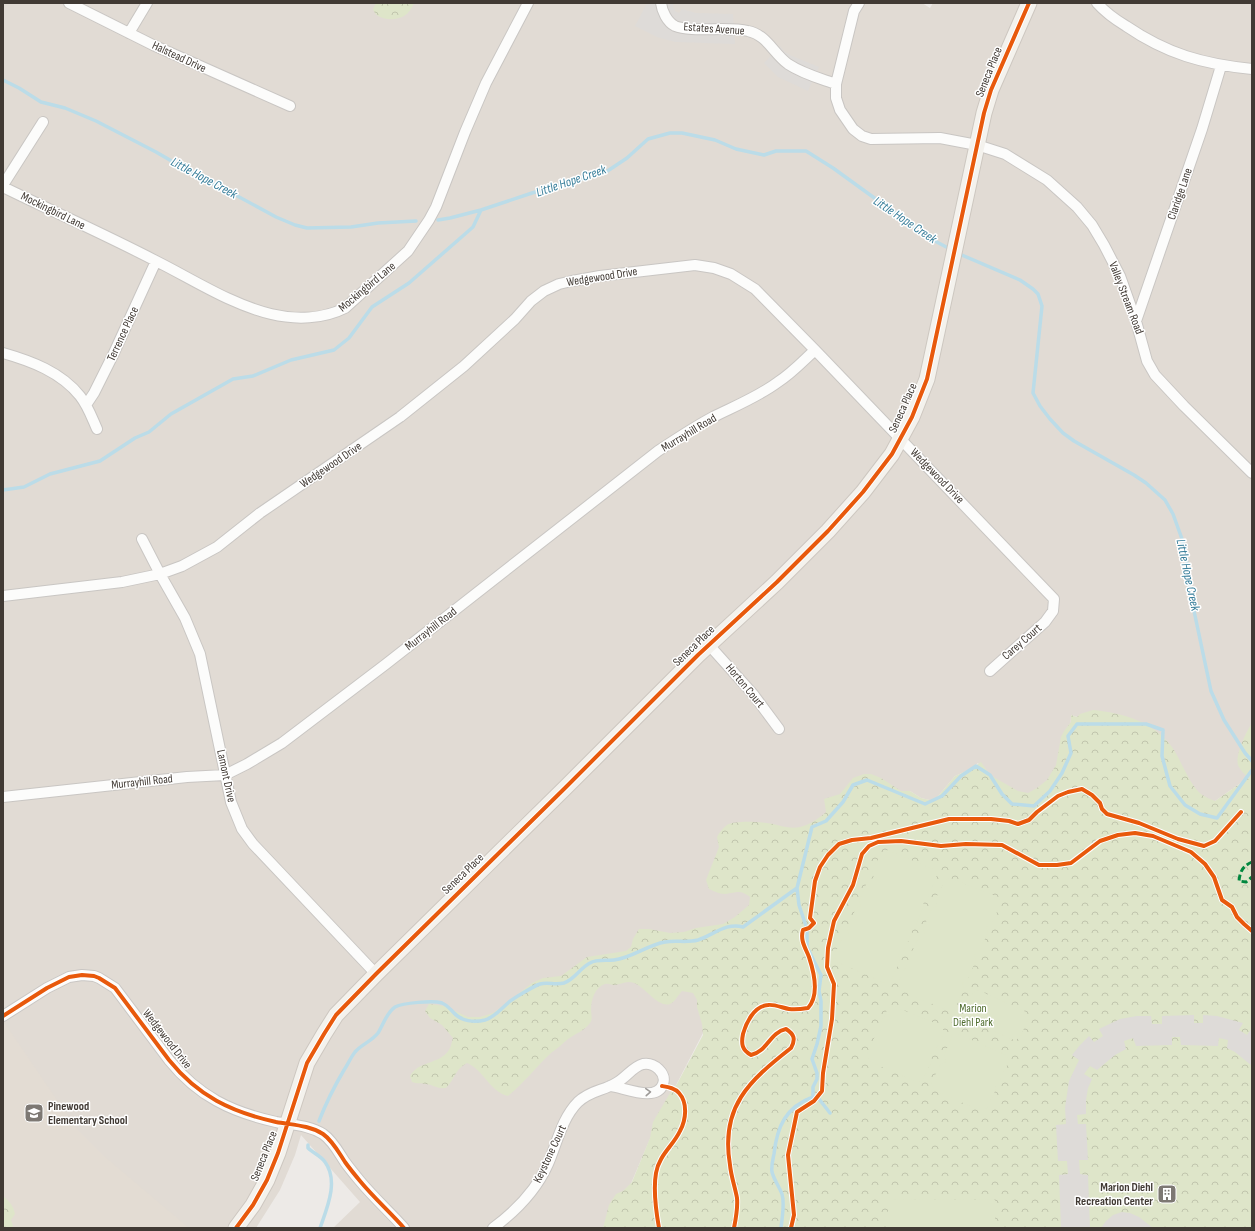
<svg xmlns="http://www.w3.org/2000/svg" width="1255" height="1231" font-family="'Sofia Sans Condensed',sans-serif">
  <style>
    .residential { fill: #e1dbd4 }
    .education { fill: #e3dcd3 }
    .forest { fill: url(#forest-crowns) }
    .garden { fill: #dee5c9 }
    .parking { fill: #dedbd8 }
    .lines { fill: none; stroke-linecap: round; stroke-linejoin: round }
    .stream { stroke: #bbdce8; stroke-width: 3.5 }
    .street-casing { stroke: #c9c6c3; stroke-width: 12 }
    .secondary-casing { stroke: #cdc7c0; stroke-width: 17 }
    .street { stroke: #fcfcfb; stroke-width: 10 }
    .secondary { stroke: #f4f2ed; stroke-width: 15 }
    .quiet { stroke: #00873e; stroke-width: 3; stroke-dasharray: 6 3; stroke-linecap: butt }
    .cycleway-casing { stroke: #fff; stroke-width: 6 }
    .cycleway { stroke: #e8590c; stroke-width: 4 }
    .oneway { stroke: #9e9b98 }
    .labels { text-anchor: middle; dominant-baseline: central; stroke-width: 3; stroke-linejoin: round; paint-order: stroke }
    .street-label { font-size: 12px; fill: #413a34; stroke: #fff }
    .park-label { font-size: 12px; fill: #4f6c2e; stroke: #fff }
    .poi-label { font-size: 12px; font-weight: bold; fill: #413a34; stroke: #fff; text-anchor: start }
    .water-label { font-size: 13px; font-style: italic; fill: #377e9a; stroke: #fff }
  </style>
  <defs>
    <pattern id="forest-crowns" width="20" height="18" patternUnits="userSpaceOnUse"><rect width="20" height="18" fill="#dee5c9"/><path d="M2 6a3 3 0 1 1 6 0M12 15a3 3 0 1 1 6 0" fill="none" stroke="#c0c5ad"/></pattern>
  </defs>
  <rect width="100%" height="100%" fill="#edeae7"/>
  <path class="residential" d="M3,3H922L930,8L933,3H1252V775L1215,801L1181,800L1088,720L1071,715L1069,771L1010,806L978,763L969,770L955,776L934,801L921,798L910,791L828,821L736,969L658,1120L612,1228H333L360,1202L301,1135L295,1155L280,1190L256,1228H3Z"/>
  <path class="education" d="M4,1022L76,1128L104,1156L189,1228H3Z"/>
  <path class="forest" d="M376,3H414C412,8 409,13 404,16C396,21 376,21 373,9Z
    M1093,710C1123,713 1153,721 1172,747C1181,760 1189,784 1201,794C1205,797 1210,799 1215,801L1248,778C1245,774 1240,770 1238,765C1235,755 1246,732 1252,723V1228H603L609,1205L616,1194L623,1191L632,1182L650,1138L653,1122L670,1093L677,1084L703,1035L702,1024L697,1007V1000L693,993L682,991C678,995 675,1002 670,1004C658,1008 645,987 634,983C626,980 621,985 614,985C611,985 609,983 605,984C595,987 591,1000 591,1009C591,1014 593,1019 590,1023C584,1031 575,1034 568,1039C562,1044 557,1049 551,1053C536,1067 524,1083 508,1096C489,1091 484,1070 467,1063C455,1069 455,1079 446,1088C437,1089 434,1085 426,1084C421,1083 417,1084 412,1082L410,1076C419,1060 439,1065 449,1050C451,1047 452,1041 453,1038L442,1025L430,1018L425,1011L429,1004L444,1006L468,1017H480L493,1013L503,1006L532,983L543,978L561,976L587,957L626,951L631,947L633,939L639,929H649L670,933L684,932L696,928L723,924L735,917L749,905L750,897C739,889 737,893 725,894C719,894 714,891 709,889L706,880L719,847L717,837C719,833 723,828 727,825C736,820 762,822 773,824C782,826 790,829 800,827C809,825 820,818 826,812L824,799L840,794L853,778L864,774H871L881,778L901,791H910L921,798L934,801L955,776L969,770L981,762L990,775L1018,791L1028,793L1037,788L1047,780L1056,765L1061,737L1064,731L1071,722V715L1077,717L1080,714Z
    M3,1196C10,1202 13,1205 15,1214L11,1220L13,1226L11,1228H3Z"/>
  <path class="garden" d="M887,850L935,870L937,875L928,897L922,899L924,905L916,925L910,927L912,932L903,953L898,955L900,960L891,981L885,983L837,962L834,956L843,936L849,934L847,929L856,908L861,906L859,901L868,880L874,878L872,872L881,853Z
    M950,878L998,897L1001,903L991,925L986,927L988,932L979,953L974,955L976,960L967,981L962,983L964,988L955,1009L949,1011L900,990L898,984L907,964L913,962L910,956L919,936L925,934L923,929L932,908L937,906L935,900L945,880Z
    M978,990L1026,1012L1029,1017L1020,1038L1014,1040L966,1019L964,1012L973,993Z
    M893,1006L942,1026L944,1032L935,1052L930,1054L932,1060L923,1080L916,1082L869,1061L867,1055L875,1036L881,1034L879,1027L888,1008Z
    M958,1034L1006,1055L1009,1061L1000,1080L994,1083L996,1089L987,1108L981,1111L934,1090L931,1084L940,1065L946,1062L944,1056L952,1036Z
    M888,1199L995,1200V1228H888Z"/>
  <path class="parking" d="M647,3H673V7L675,11L679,13L682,9L696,13L733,14L735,44L675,42L657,37L635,26Z
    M780,46L785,52L792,56L819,67L808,91L778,77L764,63Z
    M1194,1015V1023H1203V1015L1217,1016L1243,1023L1239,1030L1247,1035L1252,1028V1066L1235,1052L1227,1048L1228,1040L1219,1038L1218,1046L1181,1045L1180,1037H1172V1045L1136,1046L1133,1038L1124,1041L1126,1049L1115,1055L1097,1070L1090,1066L1084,1074L1092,1079L1088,1088L1086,1100V1114L1077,1115L1078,1124H1086L1088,1160H1079L1080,1174L1088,1175L1090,1228H1061L1059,1175L1068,1174L1067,1161H1058L1056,1125L1066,1124L1065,1108L1069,1081L1079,1060L1072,1055L1080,1045L1089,1036L1094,1042L1103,1036L1099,1029L1120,1019L1137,1016H1151L1152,1024H1162V1016Z
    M1122,1212L1130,1213L1139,1217L1153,1228H1101L1106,1221L1113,1215Z"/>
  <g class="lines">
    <path class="stream" d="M3,80L19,88L41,102L65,108L96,121L156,152L201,178L230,192L276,217L295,225L307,228L351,227L378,223L416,221
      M438,220L450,218L481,210L532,193L606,172L627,158L648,139L670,133H682L715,140L736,149L764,155L776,151H806L833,168L931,239L952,250
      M957,253L1020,280L1033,289L1038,294L1042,306L1033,393L1040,406L1050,419L1063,433L1074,441L1134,475L1146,483L1165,500L1173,514L1182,539L1186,556L1190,592L1211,691L1224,720L1245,753L1252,761
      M3,490L24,487L50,474L100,461L135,438L149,432L171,414L233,379L253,376L291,360L334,350L349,338L372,307L409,283L473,227L481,210
      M813,1097V1087L817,1079V1073L812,1059L817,1044L821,1026V1001L819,991L821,975L807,947V929L799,905L797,888L812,827L826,821L843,802L853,785L867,780L925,804L942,796L961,776L976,766L990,775L1002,794L1012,804L1034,806L1050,791L1062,773L1071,753L1068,736L1077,724H1146L1163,730L1162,756L1170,786L1185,805L1200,814L1217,818L1252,770
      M319,1121C326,1103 334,1087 344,1070C348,1064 351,1057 355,1052C362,1044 372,1041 378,1033C383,1025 387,1012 395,1007C403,1003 433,1000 442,1003C447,1005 450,1009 454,1013C461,1021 474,1023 485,1020C495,1017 501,1009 509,1002C514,998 534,986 540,984C547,982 556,985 564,983C574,980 580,968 590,963C597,959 606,961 614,960C632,958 647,945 665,942C676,940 687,943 698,940C713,935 727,922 743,927L797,888
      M308,1145V1148C313,1153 321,1156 325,1162C339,1181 327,1208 320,1228
      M781,1228C782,1218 785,1204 782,1194C779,1186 774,1180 772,1172C771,1166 773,1159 774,1154C777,1126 786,1107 813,1097L819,1099L830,1113"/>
    <defs>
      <path id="street" d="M69,3L153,45L290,106
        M661,3C662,11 667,22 675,26C692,33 727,26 748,31C767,35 773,53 788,64C803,74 819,78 836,84
        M859,3L854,11L836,84V98L840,110L853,129L862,136L871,139L940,138L977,145L1005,154L1047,180L1077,207L1092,225L1104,245L1120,276L1136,321L1147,361L1155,375L1184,406L1252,473
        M1097,3C1105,12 1116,20 1126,26C1167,54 1203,64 1252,69
        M129,33L147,3
        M3,185L43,122
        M3,187C54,212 106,235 156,261C194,280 230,304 271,314C296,320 323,319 345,308L408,251L429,220L436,207L465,132L486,83L528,3
        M1136,321L1202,129L1221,66
        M3,353C31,361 61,372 80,396C88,406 92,418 97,429
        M86,405L94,393L113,355L156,261
        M142,539L160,574L185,618L200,654L231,802L242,829L253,844L376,974
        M3,596L122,582L160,574L182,566L217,547L260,513L400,417L464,366L515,319L531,301L544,291L559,284L572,281L600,276L695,265L714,268L731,274L755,289L815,350L1054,599L1053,611L1045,622L990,671
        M709,645L753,694L779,729
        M3,797L187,777L225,775L247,764L282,743L386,664L658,451C676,439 694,427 713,417C735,406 758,397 778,382C792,373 803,361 815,350
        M3,1016L47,988L69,977L82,975L94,976L99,978L115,988L169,1060C198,1096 231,1112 276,1122C292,1125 309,1125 323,1134C333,1141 339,1153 345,1162C350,1169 355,1175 360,1181C374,1198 390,1212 404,1228
        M493,1228C516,1211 536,1191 548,1164C557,1143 562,1118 578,1102C591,1090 603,1091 616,1083C626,1078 632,1067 643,1064C654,1062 667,1073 663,1084C657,1103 623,1087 610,1086"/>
      <path id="secondary" d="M236,1228L253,1205L267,1180L278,1153L307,1063L324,1034L336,1015L376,974L566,787L698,655L777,582L828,531L863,492L892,454L912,417L927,379L984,113L991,90L1029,3"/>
    </defs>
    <use href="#street" class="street-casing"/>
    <use href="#secondary" class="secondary-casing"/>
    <use href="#street" class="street"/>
    <use href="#secondary" class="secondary"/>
    <path class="quiet" d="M1252,862C1243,866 1240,871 1239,881L1246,882L1252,877"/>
    <defs>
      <path id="cycleway" d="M3,1016L47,988L69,977L82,975L94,976L99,978L115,988L169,1060C198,1096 231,1112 276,1122C292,1125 309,1125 323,1134C333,1141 339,1153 345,1162C350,1169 355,1175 360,1181C374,1198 390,1212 404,1228
        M236,1228L253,1205L267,1180L278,1153L307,1063L324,1034L336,1015L376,974L566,787L698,655L777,582L828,531L863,492L892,454L912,417L927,379L984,113L991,90L1029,3
        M659,1228C656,1211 653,1190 656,1173C659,1155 673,1146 680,1131C686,1120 688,1103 679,1093C675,1088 668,1087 662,1086
        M734,1228C736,1218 738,1208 737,1198C735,1187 731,1176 730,1165C720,1107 749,1081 791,1048C796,1039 794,1034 786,1029C770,1032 767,1052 751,1055C742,1050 741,1044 743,1034C746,1023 754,1006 768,1005C774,1004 783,1008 789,1009C795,1010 802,1009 808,1008C820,995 814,972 809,957C805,947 800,940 803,930L809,928L814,923L810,918L815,881L820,867L828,855L839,844L852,840L871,838L949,819H991L1009,821L1018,824L1029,820L1037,812L1058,796L1068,792L1082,789L1092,795L1100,803L1102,809L1107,814L1139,823L1178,839L1204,846L1215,841L1241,812
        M791,1228L794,1215L788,1155L797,1112L814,1101L822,1091L823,1073L832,1019L834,984L827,967L828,948L834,921L853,885L862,854L869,846L878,842L901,841L941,846L966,844L1002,845L1039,865H1057L1071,863L1100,841L1118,835L1135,833L1153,836L1191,852L1205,864L1214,877L1222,900L1232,907L1237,917L1244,924L1252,931"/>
    </defs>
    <use href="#cycleway" class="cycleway-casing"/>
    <use href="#cycleway" class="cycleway"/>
  </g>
  <defs><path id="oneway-chevron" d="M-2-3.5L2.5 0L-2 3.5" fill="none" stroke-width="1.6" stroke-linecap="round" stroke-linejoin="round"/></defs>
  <use class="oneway" href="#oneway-chevron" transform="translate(648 1092) rotate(-4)"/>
  <defs>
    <symbol id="school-square" viewBox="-11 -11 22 22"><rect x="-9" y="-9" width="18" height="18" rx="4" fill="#7d7873" stroke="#fff"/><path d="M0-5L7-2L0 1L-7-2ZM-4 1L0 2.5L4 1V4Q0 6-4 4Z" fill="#fff"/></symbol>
    <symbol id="building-square" viewBox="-11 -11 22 22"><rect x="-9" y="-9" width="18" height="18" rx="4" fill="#7d7873" stroke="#fff"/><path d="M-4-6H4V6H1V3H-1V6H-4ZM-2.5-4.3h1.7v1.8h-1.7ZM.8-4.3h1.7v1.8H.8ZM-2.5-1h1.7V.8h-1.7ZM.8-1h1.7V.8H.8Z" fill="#fff"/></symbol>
  </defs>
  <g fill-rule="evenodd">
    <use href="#school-square" x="23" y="1102" width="22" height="22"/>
    <use href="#building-square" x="1156" y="1183" width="22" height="22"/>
  </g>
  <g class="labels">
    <g class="street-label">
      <text transform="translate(714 29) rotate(4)">Estates Avenue</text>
      <text transform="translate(179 57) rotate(25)">Halstead Drive</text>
      <text transform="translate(989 72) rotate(-68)">Seneca Place</text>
      <text transform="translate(1180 194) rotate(-71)">Claridge Lane</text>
      <text transform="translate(53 211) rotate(26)">Mockingbird Lane</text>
      <text transform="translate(602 277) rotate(-9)">Wedgewood Drive</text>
      <text transform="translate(367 287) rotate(-40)">Mockingbird Lane</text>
      <text transform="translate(1126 298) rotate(69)">Valley Stream Road</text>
      <text transform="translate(123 334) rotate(-65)">Terrence Place</text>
      <text transform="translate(903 408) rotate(-66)">Seneca Place</text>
      <text transform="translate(689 433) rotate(-31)">Murrayhill Road</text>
      <text transform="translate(331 465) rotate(-34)">Wedgewood Drive</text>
      <text transform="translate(937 476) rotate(46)">Wedgewood Drive</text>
      <text transform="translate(431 629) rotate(-38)">Murrayhill Road</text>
      <text transform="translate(1022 642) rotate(-41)">Carey Court</text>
      <text transform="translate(694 646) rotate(-44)">Seneca Place</text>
      <text transform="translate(745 686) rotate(50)">Horton Court</text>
      <text transform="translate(226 776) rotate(78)">Lamont Drive</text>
      <text transform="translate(142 782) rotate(-6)">Murrayhill Road</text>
      <text transform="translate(463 874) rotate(-44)">Seneca Place</text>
      <text transform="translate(167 1039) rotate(52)">Wedgewood Drive</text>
      <text transform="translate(550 1154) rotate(-65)">Keystone Court</text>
      <text transform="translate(264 1156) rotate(-68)">Seneca Place</text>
    </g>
    <g class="park-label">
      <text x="973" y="1008">Marion<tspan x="973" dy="14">Diehl Park</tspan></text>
    </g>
    <g class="poi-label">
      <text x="48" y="1106">Pinewood<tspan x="48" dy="14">Elementary School</tspan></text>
      <text x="1153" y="1187" text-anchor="end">Marion Diehl<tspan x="1153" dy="14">Recreation Center</tspan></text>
    </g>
    <g class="water-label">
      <text transform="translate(204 178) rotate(28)">Little Hope Creek</text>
      <text transform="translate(571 181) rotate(-19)">Little Hope Creek</text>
      <text transform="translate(905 220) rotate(34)">Little Hope Creek</text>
      <text transform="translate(1188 575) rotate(78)">Little Hope Creek</text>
    </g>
  </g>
  <rect width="1255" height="1231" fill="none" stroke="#413a34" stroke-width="8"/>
</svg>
